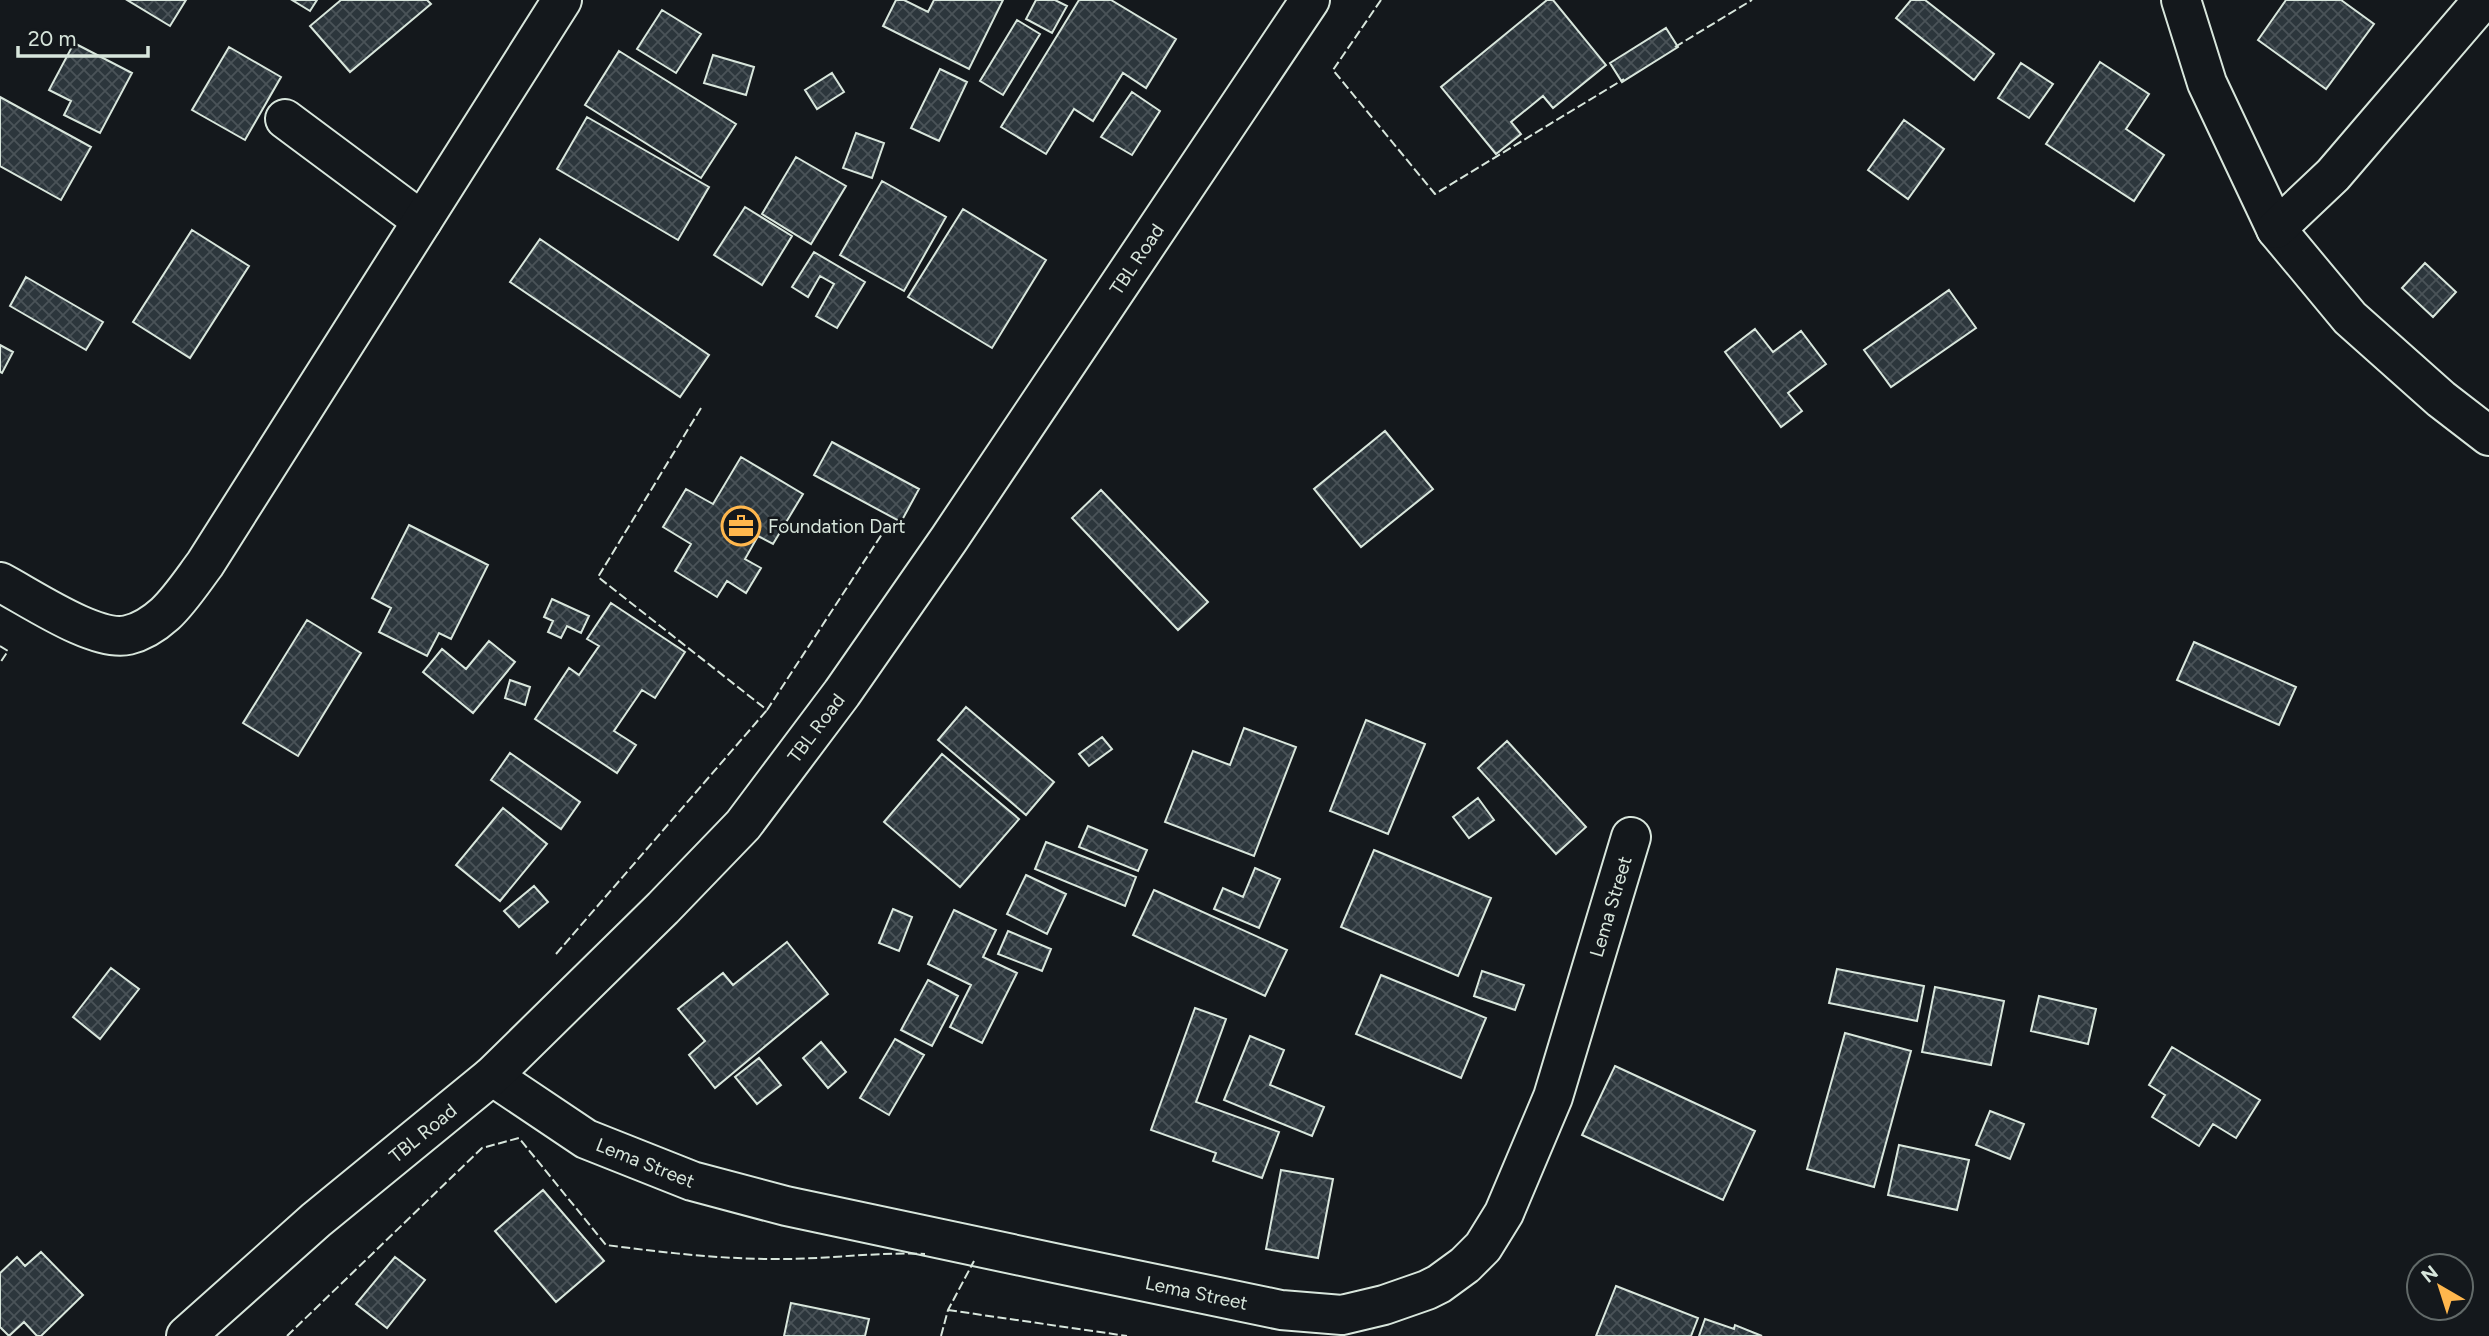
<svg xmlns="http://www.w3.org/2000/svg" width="2489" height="1336" font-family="Figtree,sans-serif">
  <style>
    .building { fill: url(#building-cross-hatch); stroke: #d8e6dc; stroke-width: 2 }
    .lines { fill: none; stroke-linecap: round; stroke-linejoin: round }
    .minor-casing { stroke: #d8e6dc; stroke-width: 42 }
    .minor { stroke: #14181c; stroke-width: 38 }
    .fence { stroke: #d8e6dc; stroke-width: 2; stroke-dasharray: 9 3.5; stroke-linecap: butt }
    .labels { text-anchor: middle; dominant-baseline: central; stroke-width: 5; stroke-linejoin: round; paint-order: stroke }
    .street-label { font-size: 19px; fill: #d8e6dc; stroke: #14181c }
    .poi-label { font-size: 19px; fill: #d8e6dc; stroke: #14181c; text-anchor: start }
  </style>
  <defs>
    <pattern id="building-cross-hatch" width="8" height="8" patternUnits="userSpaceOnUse" patternTransform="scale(1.75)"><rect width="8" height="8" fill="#2c363c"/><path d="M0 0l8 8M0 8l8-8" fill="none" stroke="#4a5358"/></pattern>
  </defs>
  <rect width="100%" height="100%" fill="#14181c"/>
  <path class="building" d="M127,0H186L170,26Z
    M292,0H317L310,11Z
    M341,0H427L431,4L350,72L310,26Z
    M896,0H904L928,12L934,0H1003L969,69L883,26Z
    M1036,0H1055L1067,6L1052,33L1026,19Z
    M1079,0H1111L1176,39L1146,88L1123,73L1093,121L1074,109L1046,154L1001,127Z
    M1547,0H1553L1606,65L1553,108L1543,96L1511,122L1521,134L1496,154L1441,87Z
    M1911,0H1925L1994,54L1974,80L1896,18Z
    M2286,0H2341L2374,24L2326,89L2258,40Z
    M662,10L701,34L676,73L637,49Z
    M1017,20L1040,34L1003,95L980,81Z
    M1666,28L1678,47L1622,82L1610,63Z
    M74,43L132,73L100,133L64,115L71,101L49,90Z
    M229,47L281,77L245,140L192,110Z
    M619,51L736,124L701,178L585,105Z
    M713,55L754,67L746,95L704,83Z
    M2100,62L2149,94L2126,129L2164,155L2134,201L2046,144Z
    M2021,63L2053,84L2029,118L1998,98Z
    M940,69L967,82L939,141L911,128Z
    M832,73L844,92L817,109L805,90Z
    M1132,92L1160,111L1132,155L1101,137Z
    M0,97L91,147L61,200L0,166Z
    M587,117L709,187L678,240L557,169Z
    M1904,120L1944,149L1908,199L1868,170Z
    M856,133L884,143L872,178L843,168Z
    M796,157L846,186L811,244L762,214Z
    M882,181L946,217L904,291L840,255Z
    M745,207L792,236L762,285L714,255Z
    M963,209L1046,260L992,348L908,297Z
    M192,230L249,266L190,358L133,322Z
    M540,239L709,355L680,397L510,282Z
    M814,252L865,282L837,328L816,316L834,284L820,276L808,297L792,287Z
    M2425,263L2456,292L2433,317L2402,288Z
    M26,277L103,322L86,350L10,306Z
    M1949,290L1976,328L1891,387L1864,350Z
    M1755,329L1773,352L1801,331L1826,364L1788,393L1802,411L1781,427L1725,352Z
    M0,345L13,352L2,373L0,372Z
    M1385,431L1433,489L1361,547L1314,489Z
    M832,442L919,489L901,522L814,475Z
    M741,457L803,494L773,544L758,536L745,559L761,568L746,593L727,581L717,597L675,571L691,544L663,527L686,489L713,504Z
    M1101,490L1208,602L1178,630L1072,518Z
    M409,525L488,565L451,639L439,633L427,656L379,632L391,608L372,598Z
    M552,599L589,616L581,633L567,626L561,638L548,632L553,621L544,617Z
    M611,603L685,652L655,698L642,690L614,731L636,745L617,773L535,719L569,668L579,675L599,646L587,639Z
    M307,620L361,653L298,756L243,723Z
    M489,641L515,662L473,713L423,672L442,649L466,669Z
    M2194,642L2296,687L2279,725L2177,680Z
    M510,680L530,687L525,705L505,698Z
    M966,707L1054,782L1026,815L938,740Z
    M1366,720L1425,744L1388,834L1330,811Z
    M1244,728L1296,747L1254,856L1165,822L1193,751L1230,765Z
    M1102,737L1112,749L1089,766L1079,754Z
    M1507,741L1586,827L1556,854L1478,768Z
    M510,753L580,802L561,829L491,780Z
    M942,754L1019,819L960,887L884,822Z
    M1478,798L1494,820L1469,838L1453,817Z
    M503,808L547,844L500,901L456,865Z
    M1088,826L1147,850L1138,871L1079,847Z
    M1046,842L1136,877L1125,906L1035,869Z
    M1374,850L1491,898L1458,976L1341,927Z
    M1255,868L1280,879L1259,928L1214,909L1223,888L1243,897Z
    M1026,875L1066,894L1047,934L1007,914Z
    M534,886L548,902L519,927L504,911Z
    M1154,890L1287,950L1265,996L1133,935Z
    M893,909L912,917L899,951L879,943Z
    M954,910L996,930L983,957L1017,973L982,1043L950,1027L971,985L928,964Z
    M1008,931L1051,949L1042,971L998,954Z
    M787,942L828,994L715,1088L689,1055L705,1041L678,1009L723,973L733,985Z
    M111,968L139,989L100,1039L73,1017Z
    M1837,969L1924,986L1917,1021L1829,1003Z
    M1482,971L1524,985L1515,1010L1474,996Z
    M1381,975L1486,1018L1461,1078L1356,1034Z
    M928,980L958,996L932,1046L901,1030Z
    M1935,987L2004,1001L1991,1065L1922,1052Z
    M2039,996L2096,1009L2088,1044L2031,1031Z
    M1195,1008L1226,1019L1196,1102L1279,1132L1262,1178L1213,1161L1216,1153L1151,1130Z
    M1845,1033L1911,1051L1874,1187L1807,1169Z
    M1250,1036L1284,1050L1270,1085L1324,1107L1312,1136L1224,1100Z
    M895,1039L924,1055L889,1115L860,1098Z
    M821,1042L846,1072L828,1088L803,1058Z
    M2172,1047L2260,1100L2236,1138L2213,1124L2199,1146L2152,1117L2165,1095L2149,1085Z
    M759,1058L781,1085L757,1104L735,1077Z
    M1615,1066L1755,1131L1723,1200L1582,1135Z
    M1990,1111L2024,1124L2010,1159L1976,1145Z
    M1899,1145L1969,1160L1957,1210L1888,1195Z
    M1281,1170L1333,1179L1318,1258L1266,1249Z
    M543,1190L604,1261L556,1302L495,1231Z
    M41,1252L83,1295L41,1336H37L24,1322L9,1336L0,1327V1273L17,1257L25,1266Z
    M395,1257L425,1280L387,1328L356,1304Z
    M1616,1286L1698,1318L1691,1336H1596Z
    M791,1303L869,1319L865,1336H784Z
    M1705,1319L1734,1329L1735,1325L1762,1336H1699Z"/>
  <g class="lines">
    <defs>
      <g id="minor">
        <path d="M2181,0L2207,83L2276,229L2350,318L2441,399L2489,436"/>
        <path d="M285,119L422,221"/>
        <path d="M2276,229L2333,175L2483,0"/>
        <path d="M0,582C29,597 96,643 128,635C141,632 155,623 165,614C180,600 193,580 205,564L562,0"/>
        <path id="s1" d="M492,1076L586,1139L692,1181L786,1206L1059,1264L1281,1310L1342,1315L1384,1305L1427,1290L1439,1284L1465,1265L1483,1247L1504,1213L1553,1097L1631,837"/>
        <path id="s2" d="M186,1336L316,1220L492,1076L663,908L743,825L842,693L949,539L1310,0"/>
      </g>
    </defs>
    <use href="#minor" class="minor-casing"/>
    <use href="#minor" class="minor"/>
    <path class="fence" d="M1381,0L1333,70L1435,194L1624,79
      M1675,47L1752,0
      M701,408L598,577L767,710L884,531
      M0,646L8,651L0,663
      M556,954L767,710
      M948,1310L1127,1336
      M287,1336L482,1148L519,1138L606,1245C667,1253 728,1260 790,1259C835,1258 880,1252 925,1254
      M941,1336L948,1310L974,1261"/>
  </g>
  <defs>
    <symbol id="office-ring" viewBox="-11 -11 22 22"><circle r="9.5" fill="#14181c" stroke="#ffb74d" stroke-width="1.5"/><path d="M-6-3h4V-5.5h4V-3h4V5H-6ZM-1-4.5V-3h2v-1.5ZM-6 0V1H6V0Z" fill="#ffb74d"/></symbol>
  </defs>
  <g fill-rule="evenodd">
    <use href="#office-ring" x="719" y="504" width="44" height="44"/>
  </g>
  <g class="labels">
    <g class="street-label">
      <text stroke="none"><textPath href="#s2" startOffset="1446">TBL Road</textPath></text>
      <text stroke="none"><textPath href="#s2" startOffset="878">TBL Road</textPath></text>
      <text stroke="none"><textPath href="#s1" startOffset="1416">Lema Street</textPath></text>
      <text stroke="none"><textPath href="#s2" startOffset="312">TBL Road</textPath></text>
      <text stroke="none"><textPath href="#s1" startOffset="177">Lema Street</textPath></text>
      <text stroke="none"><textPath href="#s1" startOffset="744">Lema Street</textPath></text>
    </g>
    <g class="poi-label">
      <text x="768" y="526">Foundation Dart</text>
    </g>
  </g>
  <g transform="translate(2440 1287) rotate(321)"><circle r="33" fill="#14181c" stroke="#626a69" stroke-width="2"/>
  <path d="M0-5L12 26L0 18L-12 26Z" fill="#ffb74d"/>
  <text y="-10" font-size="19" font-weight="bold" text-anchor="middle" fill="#d8e6dc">N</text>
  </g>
  <path d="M18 46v10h130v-10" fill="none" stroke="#d8e6dc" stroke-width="3.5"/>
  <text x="28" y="46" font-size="21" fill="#d8e6dc" stroke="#14181c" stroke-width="5" paint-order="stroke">20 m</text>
</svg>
